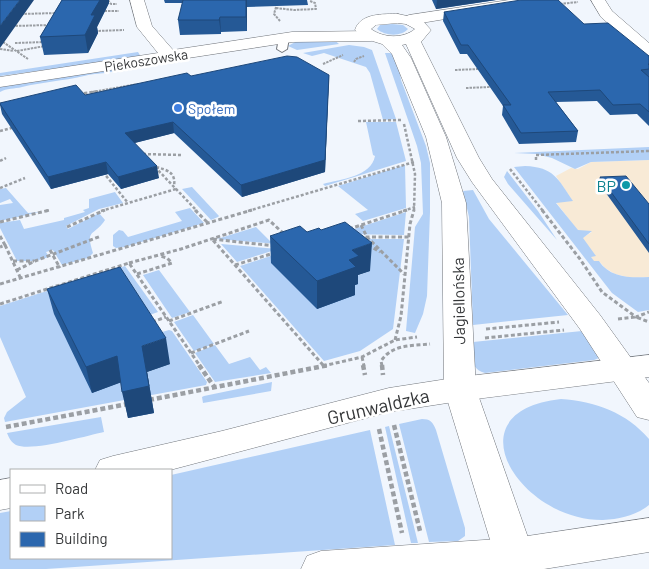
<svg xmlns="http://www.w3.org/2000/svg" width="649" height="569" font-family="Barlow,sans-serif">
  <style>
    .commercial { fill: #f8ead6 }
    .green { fill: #b2d0f6 }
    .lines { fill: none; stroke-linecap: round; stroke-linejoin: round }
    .service-casing { stroke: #72767c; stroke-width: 2 }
    .minor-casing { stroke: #72767c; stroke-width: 1 }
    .tertiary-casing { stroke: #72767c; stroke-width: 1 }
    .secondary-casing { stroke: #72767c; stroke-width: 1 }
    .path-far3 { stroke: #9b9fa4; stroke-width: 2; stroke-dasharray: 2.5 1; stroke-linecap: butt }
    .path-far2 { stroke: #9b9fa4; stroke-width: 2.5; stroke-dasharray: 3 2; stroke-linecap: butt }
    .path-far1 { stroke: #9b9fa4; stroke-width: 3; stroke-dasharray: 4 2.5; stroke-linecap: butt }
    .path { stroke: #9b9fa4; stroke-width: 4.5; stroke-dasharray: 5 3; stroke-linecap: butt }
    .service { fill: #fff; fill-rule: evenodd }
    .minor { fill: #fff; fill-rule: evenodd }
    .tertiary { fill: #fff; fill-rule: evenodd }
    .secondary { fill: #fff; fill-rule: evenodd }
    .wall { fill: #255996 }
    .shaded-wall { fill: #1e487a }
    .building { fill: #2b67ae; stroke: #1e487a }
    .shop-dot { fill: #3f7fe0; stroke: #fff; stroke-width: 2 }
    .culture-dot { fill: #0f9aa8; stroke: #fff; stroke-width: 2 }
    .labels { text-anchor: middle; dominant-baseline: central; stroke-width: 5; stroke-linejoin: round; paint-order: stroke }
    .far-street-label { font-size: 14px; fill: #353739; stroke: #fff }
    .far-shop-label { font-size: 14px; fill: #366cbe; stroke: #fff; text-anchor: start }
    .culture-label { font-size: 16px; fill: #0d838f; stroke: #fff; text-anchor: end }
    .street-label { font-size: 16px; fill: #353739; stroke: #fff }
    .near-street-label { font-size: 19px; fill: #353739; stroke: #fff }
  </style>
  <rect width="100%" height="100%" fill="#f1f6fd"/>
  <path class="commercial" d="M649,160V277L631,278L615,274L605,268L599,261L594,262L590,256H595L582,238L592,232L578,231L556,202L571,201L572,200L556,176L571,168L578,169L591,162Z"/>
  <path class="green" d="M392,24L403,25L408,29C401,37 385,36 377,29L380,25Z
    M332,38L339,44L297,50L288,46L297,41Z
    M349,45L364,47L372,50L396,119L383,120L370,73L366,67L324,53L312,56L303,53Z
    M138,52L141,57L0,76V73Z
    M385,53H395L398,59L401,80L426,146L430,163V212L427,296L423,314L415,333L406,331L415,227L423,214L421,163L417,146Z
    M127,66C112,75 99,72 84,76C63,81 42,82 22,87C14,89 7,88 0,92V86Z
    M366,122H396L406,161L325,186L323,184C341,179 371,177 375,156L373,155Z
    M649,147V160L591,162L575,169L552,158L536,154L514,153Z
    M405,165L406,208L363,221L355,214L368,210L338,186Z
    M525,166C554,167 558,179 573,201L556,203L578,230L592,231L583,238L596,256L591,257L594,261H599C610,278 631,278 649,277V310L638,312L612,293L514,167Z
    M507,171L538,211L557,240L508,184L504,177Z
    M192,187L219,216L218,217L211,220L182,189Z
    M6,188L28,213L40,212L0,221V205L13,203L10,199L0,203V189Z
    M473,190L489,219L568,315L473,325L469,217L463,191Z
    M115,192L123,203L99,209L66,226L68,229L99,213L105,220C94,237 85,228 93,253L88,258L62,265L53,250L46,252L49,257L35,261H17L0,228V223L20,220L24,229L64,220V218L85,212L83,210L89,208V199Z
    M190,208L204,223L125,247L116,248L113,246V235L119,230L123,231L128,237L182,221L175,212Z
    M406,212L404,235L339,234Z
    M256,227L270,241L282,237L289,245L217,239Z
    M344,239H404L393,329L360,351L324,361L240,266L295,248L351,278L370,271Z
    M221,244L278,249L237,262Z
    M125,266L158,312L141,318L92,392L170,364L152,335L169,330L172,331L207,382L206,385L5,422L4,418L7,412L26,397L0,337V306Z
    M159,270L190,312L172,318L143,275Z
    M193,315L214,344L194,351L174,322Z
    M582,331L599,358L594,360L485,373C469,369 473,356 473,342Z
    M215,345L229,364L250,357L260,370L266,367L271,373L215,382L195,353Z
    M272,382L271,391L203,403L202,397L204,396Z
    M561,399C595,401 627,413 649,439V505C635,516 620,519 603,520C520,521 449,411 561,399Z
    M101,417L104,432C85,436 32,452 16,445C11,442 9,438 7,433Z
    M422,419C430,419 433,422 436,430L465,528V536L458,541L429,542L399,424Z
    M389,426L418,543H411L385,427Z
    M370,430L395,545L46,569H0V513L11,511V558H171V475Z"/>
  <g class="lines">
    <defs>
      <path id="service" d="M284,35L289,38L287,49L282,52L277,49L279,38Z"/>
      <path id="minor" d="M130,0H144L152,26L173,50L292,32L371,31L377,33L379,36L377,39L371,41L292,42L0,87V77L158,53L137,27Z
        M509,0H543L536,4L409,25L404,23L401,20L404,17L409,15Z
        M591,0H605L612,11L649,43V56L643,54L601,17Z"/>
      <path id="tertiary" d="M398,14L421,19L431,30L421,42L479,158L492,179L600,315L649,383V420L637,417L580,329L472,182L457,158L406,44L402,45L411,58L446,137L466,203L476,389L539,569H499L444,389L442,203L426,137L392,54L382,44L363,38L355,30C360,13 384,14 398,14ZM398,23L406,24L415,29C403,39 383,38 371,29L376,25Z"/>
      <path id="secondary" d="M649,355V377L460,401L389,412L170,470H95L100,460L113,456L222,431L389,388L460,377Z
        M11,478V508L0,510V480Z
        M649,518V552L544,569H301L307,556L321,551L514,538Z"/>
    </defs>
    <use href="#service" class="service-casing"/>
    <use href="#minor" class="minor-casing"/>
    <use href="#tertiary" class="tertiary-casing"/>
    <use href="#secondary" class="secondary-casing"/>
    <path class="path-far3" d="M108,0L111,4H117
      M560,4L578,2
      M276,7L274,14L280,21
      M276,8L294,10L316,9L315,3L310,1
      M101,11H119
      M21,14L57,13
      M12,26L51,25
      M95,31L124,30
      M0,40L28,59
      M15,43L44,42
      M0,49L14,51
      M17,51L45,46
      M354,62L356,59L364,56
      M323,64L343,55
      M455,70L478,69
      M466,88L490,87
      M92,92L138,84"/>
    <path class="path-far2" d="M89,97L85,93L99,91
      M358,121L402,120
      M404,124L415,174L414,211
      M0,131L15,127
      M143,154L182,155
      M536,160V155L649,151
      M0,161L6,158
      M155,167L197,211
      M156,167C168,170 176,173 174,186
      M510,169L543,211
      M103,172L128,203
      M0,188L25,178
      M46,211L50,210
      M101,211L176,189
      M248,211L414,162
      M403,211L415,207"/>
    <path class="path-far1" d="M195,210L208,223
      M542,210L580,259L602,292L636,317L649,312
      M0,222L50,210
      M361,225L367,237L404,274
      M67,227L105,210
      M349,229L407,210
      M0,236L5,245L0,247
      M359,237H409
      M5,245L21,279
      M368,245L380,252
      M275,246L212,239L323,365
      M50,250L60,268
      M13,261H34
      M129,263L181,249L269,220L285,235
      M235,265L274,253
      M17,270L35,261L101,236
      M137,274L172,263L167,258L160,256
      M0,284L252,210
      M0,304L129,263L200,366
      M618,319L636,317L649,322
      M169,321L224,301
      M152,322L166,317
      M486,329L559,322
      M485,338L564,330
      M395,340L401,316L410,224L414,210
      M191,353L249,331
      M362,357L364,366
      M323,366L362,357L395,340L417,337
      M382,366L381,361C392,344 412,346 430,344"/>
    <path class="path" d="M199,365L215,388
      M363,365L365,375
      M382,365L383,375
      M149,400L329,365
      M394,425L420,531
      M6,427L128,404
      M379,429L402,533"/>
    <use href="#service" class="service"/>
    <use href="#minor" class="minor"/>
    <use href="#tertiary" class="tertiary"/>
    <use href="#secondary" class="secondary"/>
  </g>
  <path class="wall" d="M62,0H109V3L97,27L98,33L88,53L44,55L40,37Z
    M164,0H307L308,5L247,7V31L221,32V34L180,35L178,20L183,3H165Z
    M432,0H496L436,9Z
    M444,12L584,24L649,56V126L637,114L610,115L597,101L556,102L578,131L576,142L519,144L502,115L503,106L467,54H460L443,21Z
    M329,75L325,172L242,197L174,133L134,143L159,178L121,189L108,174L51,189L2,114L0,105V103L85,95L191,76Z
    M600,177L649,204V253L598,182Z
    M307,232L370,271L358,275V284L355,285V295L317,309L271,263L270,236Z
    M47,289L170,364L147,372L154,413L128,418L121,382L92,393L54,314Z"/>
  <path class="shaded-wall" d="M20,0H34L0,48V26Z
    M98,0H109V3L97,27L98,33L88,53L85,35L91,15Z
    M246,0H247V31L246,17Z
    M437,0H496L436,9Z
    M220,17L221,32V34L219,20Z
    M329,75L325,172L242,197L241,185Z
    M173,122L174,133L127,145L125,133Z
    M106,162L108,174L51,189L48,177Z
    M157,166L159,178L121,189L118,177Z
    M372,243L370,271L358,275V284L355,285V295L317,309V281L349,260L352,250Z
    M166,338L170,364L147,372L154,413L128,418L122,392L142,346Z
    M117,356L122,382L92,393L86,367Z"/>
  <path class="building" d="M0,0H20L0,26Z
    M62,0H100L91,15H95L85,35L40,37Z
    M183,0H246V17H220L219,20H178Z
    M521,0H558L584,24L608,23L649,56V64H648L649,65V69L641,70L649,77V112L640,104L613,105L600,90L548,92L578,131L521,133L503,105H511L468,45H461L444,12Z
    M287,56L297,57L329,75L325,160L241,185L173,122L125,133L157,166L118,177L106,162L48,177L0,104V103L76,85L85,95L187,73L191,76Z
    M626,176L649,204V244L600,177Z
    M345,222L372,243L352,250L359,256L349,260L356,267L317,281L270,236L300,226L307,232L319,228L321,230Z
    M120,267L166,338L142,346L149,386L122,392L117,356L86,367L47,289Z"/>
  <circle class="shop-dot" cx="178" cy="108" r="5"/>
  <circle class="culture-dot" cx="626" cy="185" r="5"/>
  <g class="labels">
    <g class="far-street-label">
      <text transform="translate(146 60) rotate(-9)">Piekoszowska</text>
    </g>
    <g class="far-shop-label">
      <text x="188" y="108">Społem</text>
    </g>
    <g class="culture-label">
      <text x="616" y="185">BP</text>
    </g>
    <g class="street-label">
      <text transform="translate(458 301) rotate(-91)">Jagiellońska</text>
    </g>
    <g class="near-street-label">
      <text transform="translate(378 406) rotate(-13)">Grunwaldzka</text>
    </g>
  </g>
  <rect x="10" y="469" width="162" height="90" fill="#ffffff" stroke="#aeafb0"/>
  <rect x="20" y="485" width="25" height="8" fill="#ffffff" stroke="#aeafb0"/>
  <text x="55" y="494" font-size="15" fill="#353739">Road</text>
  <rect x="20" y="506" width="25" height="15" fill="#b2d0f6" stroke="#aeafb0"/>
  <text x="55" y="519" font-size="15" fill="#353739">Park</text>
  <rect x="20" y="532" width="25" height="15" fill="#2b67ae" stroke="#aeafb0"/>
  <text x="55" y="544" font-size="15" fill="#353739">Building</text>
</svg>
